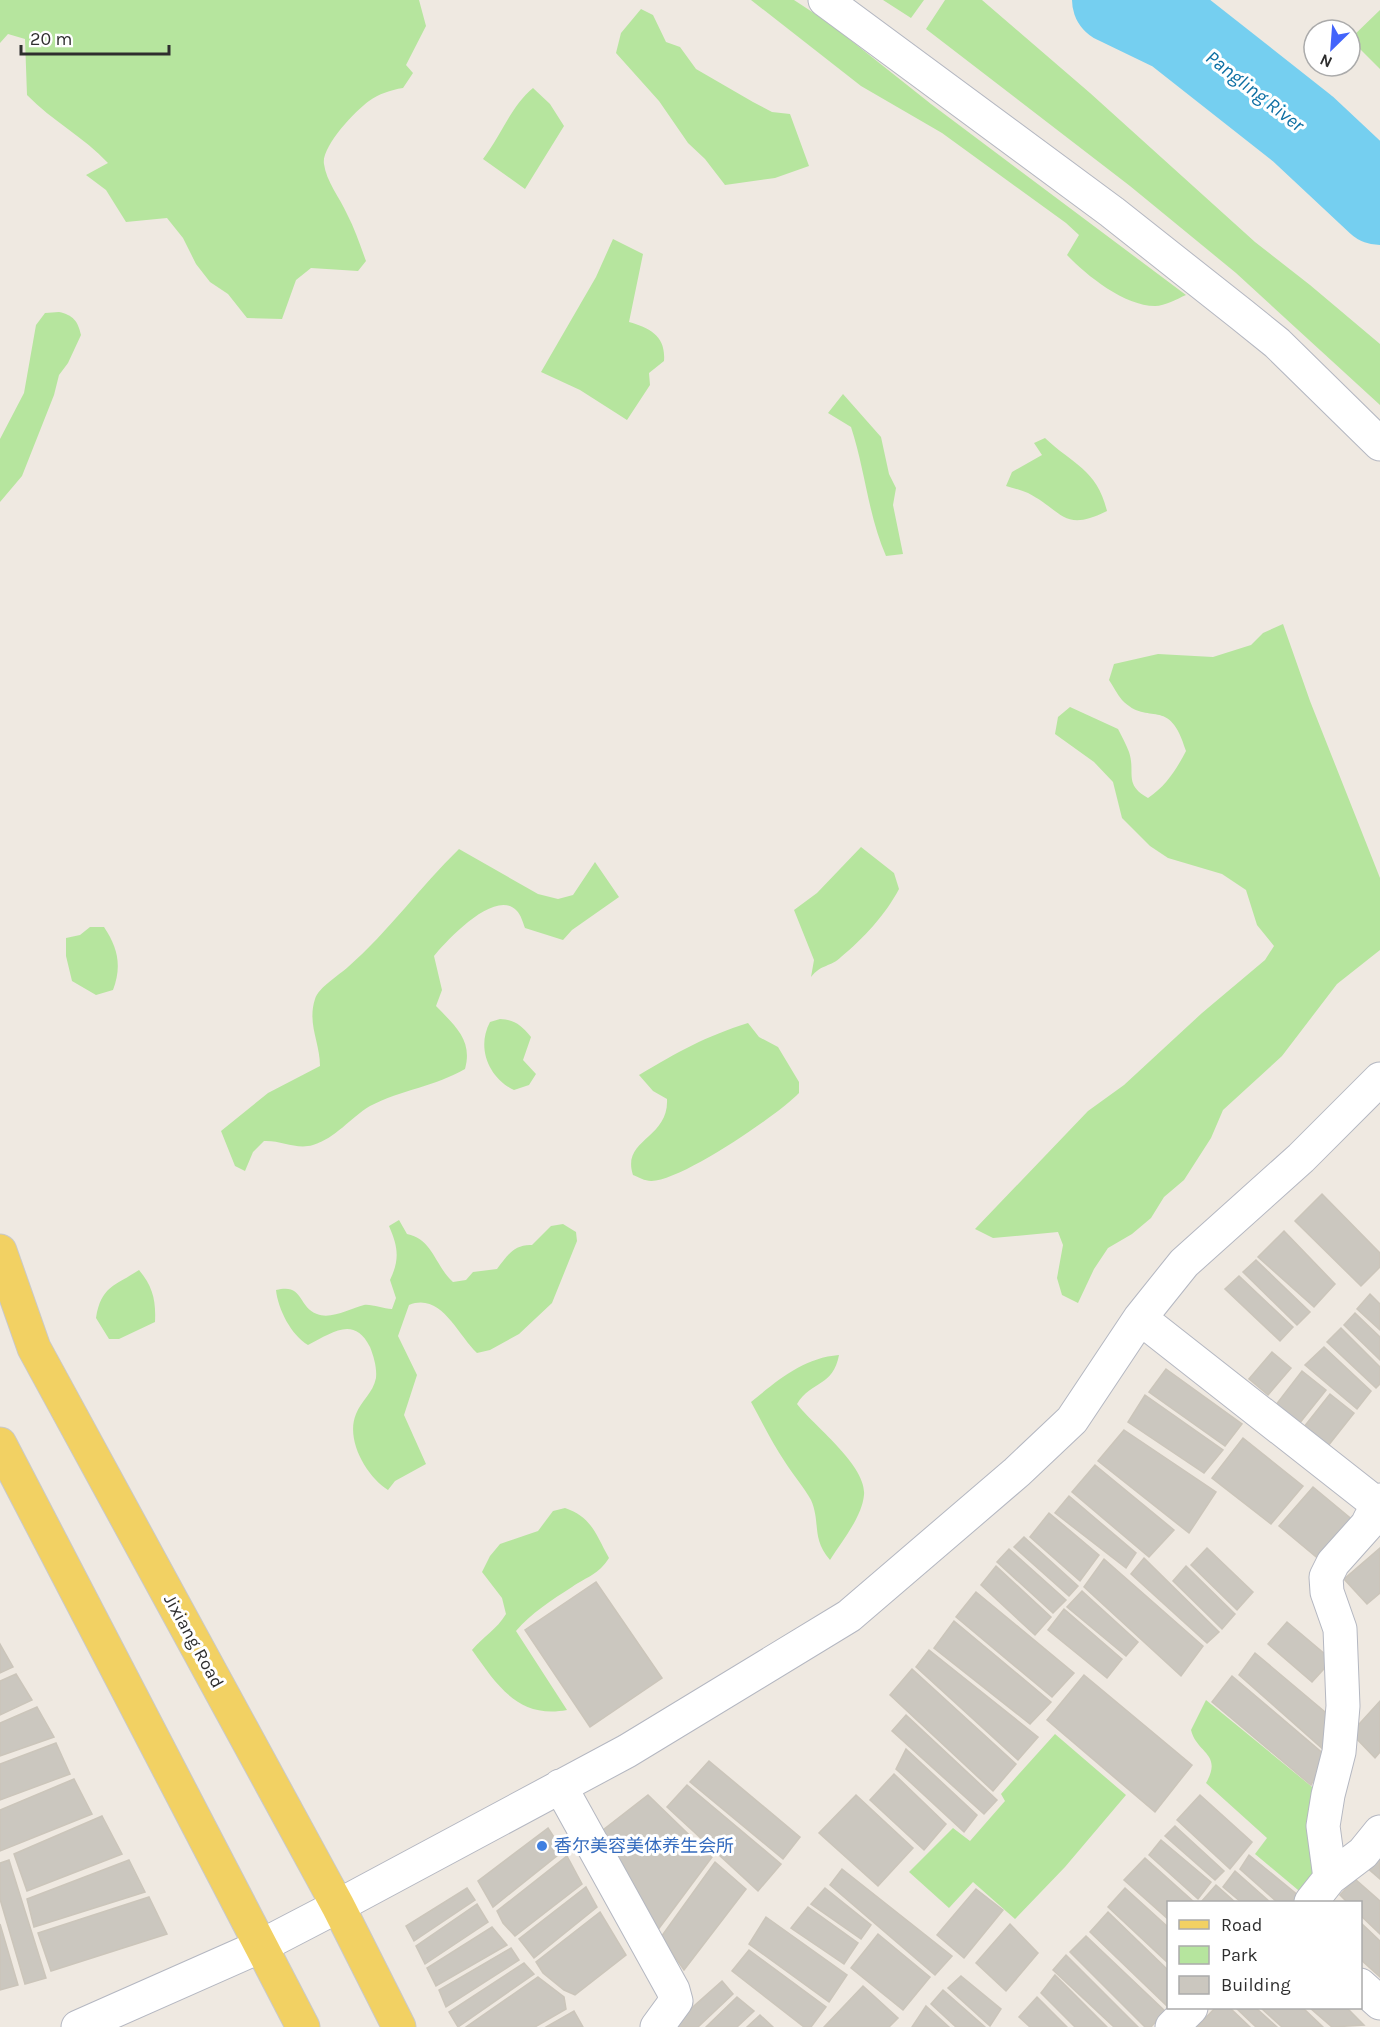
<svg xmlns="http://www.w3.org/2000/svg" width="1380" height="2027" font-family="Karla,'Noto Sans SC',sans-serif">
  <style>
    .green { fill: #b6e59e }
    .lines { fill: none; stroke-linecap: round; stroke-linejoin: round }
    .river { stroke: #75cff0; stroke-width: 88 }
    .building { fill: #cbc7bf; stroke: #cbc5ba; stroke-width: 1.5 }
    .minor-casing { stroke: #b4b7c1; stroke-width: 35 }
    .major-casing { stroke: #c9c9c9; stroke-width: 35 }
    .minor { stroke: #fff; stroke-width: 33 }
    .major { stroke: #f2d163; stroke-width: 33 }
    .shop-dot { fill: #3f7fe0; stroke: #fff; stroke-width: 2 }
    .labels { text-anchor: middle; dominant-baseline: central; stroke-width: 6; stroke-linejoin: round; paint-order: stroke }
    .street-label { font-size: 18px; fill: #2e2e2e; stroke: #fff }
    .shop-label { font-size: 18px; fill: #366cbe; stroke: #fff; text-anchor: start }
    .water-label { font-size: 20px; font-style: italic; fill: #0d6fa3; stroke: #fff }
  </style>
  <rect width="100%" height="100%" fill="#efe9e1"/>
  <path class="green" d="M0,0H419L426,26L406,65L413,73L403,88C390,90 379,94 369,101C355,111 321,147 324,164C326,181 340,198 347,214C355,229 360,245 366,261L358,271L311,268L296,280L282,319L247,318L228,294L210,282L196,264L183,238L167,218L126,222L106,190L86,175L108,163C84,137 52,121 27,95L25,39L8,34L0,43Z
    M751,0H794L829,23L931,104L1186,295C1177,299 1165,306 1155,306C1125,306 1087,276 1067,255L1079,235L1066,223L942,133L861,86Z
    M883,0H924L911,18Z
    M945,0H982L1090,93L1255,242L1310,285L1380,344V405L1236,273L1130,186L926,29Z
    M641,9L653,15L666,42L680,47L696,69L753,102L772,112L790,114L809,166L775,178L725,185L705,159L688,143L659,101L616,53L621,33Z
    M1380,10V69L1350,39Z
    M533,88L550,104L564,126L525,189L483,159C501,136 511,106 533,88Z
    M613,239L643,254L629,322C650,328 666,336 664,361L649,373L650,385L627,420L580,390L541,372L596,277Z
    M59,312C73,315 78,321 81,335L68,363L59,375L54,395L22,476L0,502V439L24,393L36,325L45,313Z
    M843,394L881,437L889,474L896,488L893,505L903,554L886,556C868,515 865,469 851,427L828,413Z
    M1045,438C1072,464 1097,469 1107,511C1063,533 1063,511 1028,493C1021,490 1013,488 1006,486L1012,472L1042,455L1034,443Z
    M1283,624L1310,701L1380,878V950L1337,984L1282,1056L1223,1110L1211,1138L1184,1180L1164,1197L1151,1218L1132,1234L1108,1248L1094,1269L1078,1303L1062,1295L1057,1278L1063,1245L1058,1232L993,1238L975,1229L1088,1111L1124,1085L1202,1013L1265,960L1274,946L1257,925L1246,890L1222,874L1168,858L1150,846L1122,818L1113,782L1094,762L1055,734L1058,717L1070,707L1118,729C1122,737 1126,744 1129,752C1136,773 1123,784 1148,798C1166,786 1176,770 1186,751C1169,694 1149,728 1122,700C1117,694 1113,686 1109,680L1114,664L1158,654L1213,657L1251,645L1263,633Z
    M861,847L894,873L899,889C886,914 863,939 841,957C831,967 821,964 811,977L814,960L794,910L817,893Z
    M459,849L538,894L558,899L573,895L595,862L619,897L572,930L563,940L525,928C523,923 521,915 517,911C496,887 446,941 434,956L442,990L436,1006C455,1026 473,1040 465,1069C436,1086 401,1090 370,1106C350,1118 336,1138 313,1145C296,1150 281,1140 264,1141L253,1152L245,1171L235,1166L221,1131L268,1093L320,1066C320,1042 307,1024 315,999C319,987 338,976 348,967C388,932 420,887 459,849Z
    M90,927H104C118,948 122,966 113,990L96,995L72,981L66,956V938L80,935Z
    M500,1019C515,1020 521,1025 531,1037L523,1060L536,1074L529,1085L514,1090C489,1078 476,1048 490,1022Z
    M748,1023L759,1037L778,1047L799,1082V1093C778,1115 680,1182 651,1181C645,1181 638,1177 633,1175C621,1139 669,1139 667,1099L653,1091L639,1075C678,1052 706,1036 748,1023Z
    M399,1220L407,1234C433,1239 435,1266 453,1282L466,1280L473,1272L497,1269C507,1256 514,1244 532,1245L551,1226L563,1224L576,1232L577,1241L552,1303L519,1334L490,1350L477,1353C457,1334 441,1292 409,1305L398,1336L417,1375L404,1415L426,1464L395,1481L388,1490C367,1477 345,1440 356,1414C361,1401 373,1393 376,1378C377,1368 374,1357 370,1347C354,1315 332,1333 308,1345C291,1335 278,1309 276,1290C304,1283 297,1306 317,1314C331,1320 351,1308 364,1305C372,1304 383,1309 392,1309L396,1298L390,1280C400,1259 398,1247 389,1226Z
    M139,1270C153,1287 156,1300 155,1322L119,1339H109L96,1318C101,1286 115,1286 139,1270Z
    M839,1355C833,1387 812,1380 797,1404C814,1426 867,1466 864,1495C862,1517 842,1541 830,1560C811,1538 821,1523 811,1500C804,1487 793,1475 785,1462C772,1443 762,1422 751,1402C778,1380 803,1358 839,1355Z
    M565,1508C592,1517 596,1535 609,1558C598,1575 588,1576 572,1587C553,1599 530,1614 516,1631L567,1710C518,1719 497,1685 472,1650C483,1637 497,1629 506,1614L502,1598L482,1572L490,1556L500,1544L538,1531L553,1511Z
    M1206,1700L1317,1791L1316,1868L1304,1895L1255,1854L1267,1838L1206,1783C1223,1753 1197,1754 1191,1730Z
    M1055,1734L1126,1795L1065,1867L1015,1919L973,1882L949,1908L909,1872L953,1828L970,1841L1005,1801L1001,1794Z"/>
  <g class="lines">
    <path class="river" d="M1116,0L1176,29L1303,129L1380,201"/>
  </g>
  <path class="building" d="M1322,1194L1380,1253V1267L1361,1286L1295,1221Z
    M1284,1231L1335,1284L1314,1307L1258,1257Z
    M1256,1260L1310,1312L1297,1325L1243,1272Z
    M1239,1276L1293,1327L1280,1341L1225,1289Z
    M1370,1294L1380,1304V1330L1357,1309Z
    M1355,1313L1380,1337V1360L1344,1325Z
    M1341,1328L1380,1367V1384L1376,1388L1327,1342Z
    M1324,1347L1371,1391L1357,1409L1305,1365Z
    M1272,1352L1291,1368L1268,1395L1249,1379Z
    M1166,1369L1242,1424L1225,1446L1149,1392Z
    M1302,1371L1326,1390L1299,1424L1275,1406Z
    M1330,1394L1354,1413L1328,1446L1304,1427Z
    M1145,1395L1223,1450L1204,1473L1128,1422Z
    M1124,1430L1216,1492L1189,1533L1098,1461Z
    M1243,1438L1303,1486L1271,1524L1212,1478Z
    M1095,1465L1174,1530L1149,1557L1072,1492Z
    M1313,1487L1354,1521L1321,1561L1279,1526Z
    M1069,1496L1136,1553L1126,1568L1055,1513Z
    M1049,1513L1099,1555L1080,1581L1030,1537Z
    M1024,1537L1078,1586L1069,1596L1014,1547Z
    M1207,1548L1253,1592L1237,1610L1191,1565Z
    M1380,1548V1593L1367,1604L1344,1579Z
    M1009,1549L1066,1600L1053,1613L997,1562Z
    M1144,1558L1219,1632L1207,1643L1131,1574Z
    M1104,1559L1203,1646L1181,1676L1084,1587Z
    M996,1566L1051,1617L1035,1635L981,1585Z
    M1186,1566L1235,1614L1222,1629L1173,1581Z
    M596,1582L662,1678L590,1727L525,1630Z
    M1082,1591L1138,1642L1126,1656L1067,1607Z
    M976,1592L1074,1673L1052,1697L956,1617Z
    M1064,1609L1122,1659L1107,1678L1048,1630Z
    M954,1621L1051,1702L1030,1724L934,1648Z
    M1287,1622L1332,1660L1312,1682L1268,1644Z
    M0,1644L13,1667L0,1673Z
    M929,1650L1038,1737L1018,1760L916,1667Z
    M1255,1653L1331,1717L1324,1750L1239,1675Z
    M912,1669L1016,1764L993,1791L890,1695Z
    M16,1674L32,1700L0,1715V1681Z
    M1084,1675L1192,1765L1155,1812L1047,1720Z
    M1232,1676L1326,1756L1311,1785L1212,1702Z
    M1380,1701V1752L1375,1758L1351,1733Z
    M37,1707L54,1737L0,1756V1723Z
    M906,1715L997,1800L984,1814L892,1731Z
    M56,1743L70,1774L0,1800V1764Z
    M906,1749L977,1815L964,1832L896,1769Z
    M709,1761L800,1837L783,1859L690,1782Z
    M894,1774L946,1824L924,1850L870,1800Z
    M74,1779L92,1814L0,1851V1810Z
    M687,1785L781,1864L758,1891L667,1807Z
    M648,1795L712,1857L657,1931L603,1830Z
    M856,1795L913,1848L878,1886L819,1833Z
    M1200,1795L1252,1842L1230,1869L1177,1820Z
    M102,1816L122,1854L27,1891L14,1854Z
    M1175,1826L1224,1871L1215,1880L1165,1836Z
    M548,1828L563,1851L493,1907L478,1881Z
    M1161,1840L1211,1882L1198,1899L1149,1855Z
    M1380,1852V1879L1366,1867Z
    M1249,1855L1299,1896L1292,1902H1277L1240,1869Z
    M567,1856L582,1884L515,1936L503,1923L497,1911Z
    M1145,1858L1194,1902H1168V1919L1124,1880Z
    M9,1860L46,1978L25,1984L0,1899V1863Z
    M129,1860L145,1892L34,1927L27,1899Z
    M715,1862L746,1889L684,1970L661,1937Z
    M842,1869L952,1956L935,1975L830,1885Z
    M1235,1871L1270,1902H1241L1223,1887Z
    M1355,1879L1380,1901V1934L1360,1915V1902H1347L1340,1895Z
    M1216,1885L1235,1902H1201Z
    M586,1887L597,1907L534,1958L519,1939Z
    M467,1888L475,1900L414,1941L406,1926Z
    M825,1888L871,1925L861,1939L811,1904Z
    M1125,1888L1168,1927V1963L1108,1907Z
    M976,1889L1003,1910L964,1958L937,1935Z
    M149,1897L167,1934L51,1971L38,1933Z
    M477,1904L488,1922L425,1964L416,1946Z
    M808,1907L858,1943L844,1964L791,1928Z
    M600,1912L626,1955L575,1995L564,1990L543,1973L536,1962Z
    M1108,1912L1168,1970V2007L1090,1932Z
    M766,1917L847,1975L829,2002L749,1944Z
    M1360,1922L1380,1941V1977L1360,1959Z
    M0,1924L18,1985L0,1990Z
    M1010,1924L1038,1953L1006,1991L976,1963Z
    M492,1927L507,1945L436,1986L427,1968Z
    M878,1934L930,1977L903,2010L851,1968Z
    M1086,1936L1165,2011L1151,2027H1145L1070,1952Z
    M511,1948L519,1960L446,2007L439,1990Z
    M749,1950L826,2007L811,2027H804L732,1971Z
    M1066,1955L1138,2027H1114L1053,1970Z
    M524,1963L534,1974L458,2027L449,2012Z
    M1055,1975L1107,2027H1075L1041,1993Z
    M961,1976L1001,2009L990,2026L948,1988Z
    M538,1977L564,1997L566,2009L535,2027H466Z
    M722,1981L733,1994L698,2027H679L676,2022Z
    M863,1986L898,2018L889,2027H824Z
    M943,1990L985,2027H956L931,2004Z
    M737,1997L754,2011L737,2027H706Z
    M1037,1997L1067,2027H1030L1019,2017Z
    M926,2006L949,2027H912Z
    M1215,2008H1230L1250,2027H1197Z
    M1236,2008H1256L1277,2027H1256Z
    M1261,2008H1303L1323,2027H1282Z
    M1310,2008H1347L1364,2025L1332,2027Z
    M574,2011L583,2027H546Z
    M760,2015L773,2027H747Z"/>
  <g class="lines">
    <defs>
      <path id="minor" d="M825,0L1112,212L1241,314L1277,343L1380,444
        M1140,1318L1373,1501L1380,1500
        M560,1786L673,1990L676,2001L657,2027
        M1330,1878L1323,1826L1328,1795L1339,1752L1343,1706L1340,1629L1327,1592L1326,1577L1333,1563L1367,1525L1373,1513V1501
        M1311,1902L1330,1878L1363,1853L1380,1832
        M1360,1985L1380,2003
        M78,2027L261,1946L338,1906L627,1751L849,1616L1017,1472L1072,1420L1140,1318L1184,1263L1301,1158L1380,1079
        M1172,2027L1191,2008"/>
      <path id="major" d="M0,1251L34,1348L338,1906L399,2027
        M0,1444L303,2027"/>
    </defs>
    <use href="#minor" class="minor-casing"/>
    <use href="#major" class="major-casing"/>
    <use href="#minor" class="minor"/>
    <use href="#major" class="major"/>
  </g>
  <circle class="shop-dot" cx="542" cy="1846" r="6"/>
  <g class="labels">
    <g class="street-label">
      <text transform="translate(194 1641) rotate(61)">Jixiang Road</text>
    </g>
    <g class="shop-label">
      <text x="554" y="1846">香尔美容美体养生会所</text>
    </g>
    <g class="water-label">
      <text transform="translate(1255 91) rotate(38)">Pangling River</text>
    </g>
  </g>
  <rect x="1167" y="1901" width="195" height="108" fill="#ffffff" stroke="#ababab" stroke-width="1.5"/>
  <rect x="1179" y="1920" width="30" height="9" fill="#f2d163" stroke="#ababab" stroke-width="1.5"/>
  <text x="1221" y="1931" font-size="18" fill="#2e2e2e">Road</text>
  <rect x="1179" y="1946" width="30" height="18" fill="#b6e59e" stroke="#ababab" stroke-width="1.5"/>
  <text x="1221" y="1961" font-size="18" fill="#2e2e2e">Park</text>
  <rect x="1179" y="1976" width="30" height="18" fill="#cbc7bf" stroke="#ababab" stroke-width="1.5"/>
  <text x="1221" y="1991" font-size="18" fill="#2e2e2e">Building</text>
  <g transform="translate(1332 48) rotate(205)"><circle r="28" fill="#ffffff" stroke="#ababab" stroke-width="1.5"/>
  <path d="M0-4.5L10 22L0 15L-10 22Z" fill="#4264fb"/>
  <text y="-9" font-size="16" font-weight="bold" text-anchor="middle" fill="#2e2e2e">N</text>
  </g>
  <path d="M21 45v9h148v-9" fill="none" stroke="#2e2e2e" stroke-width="3"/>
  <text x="30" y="45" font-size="18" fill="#2e2e2e" stroke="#ffffff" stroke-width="4.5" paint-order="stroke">20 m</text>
</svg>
